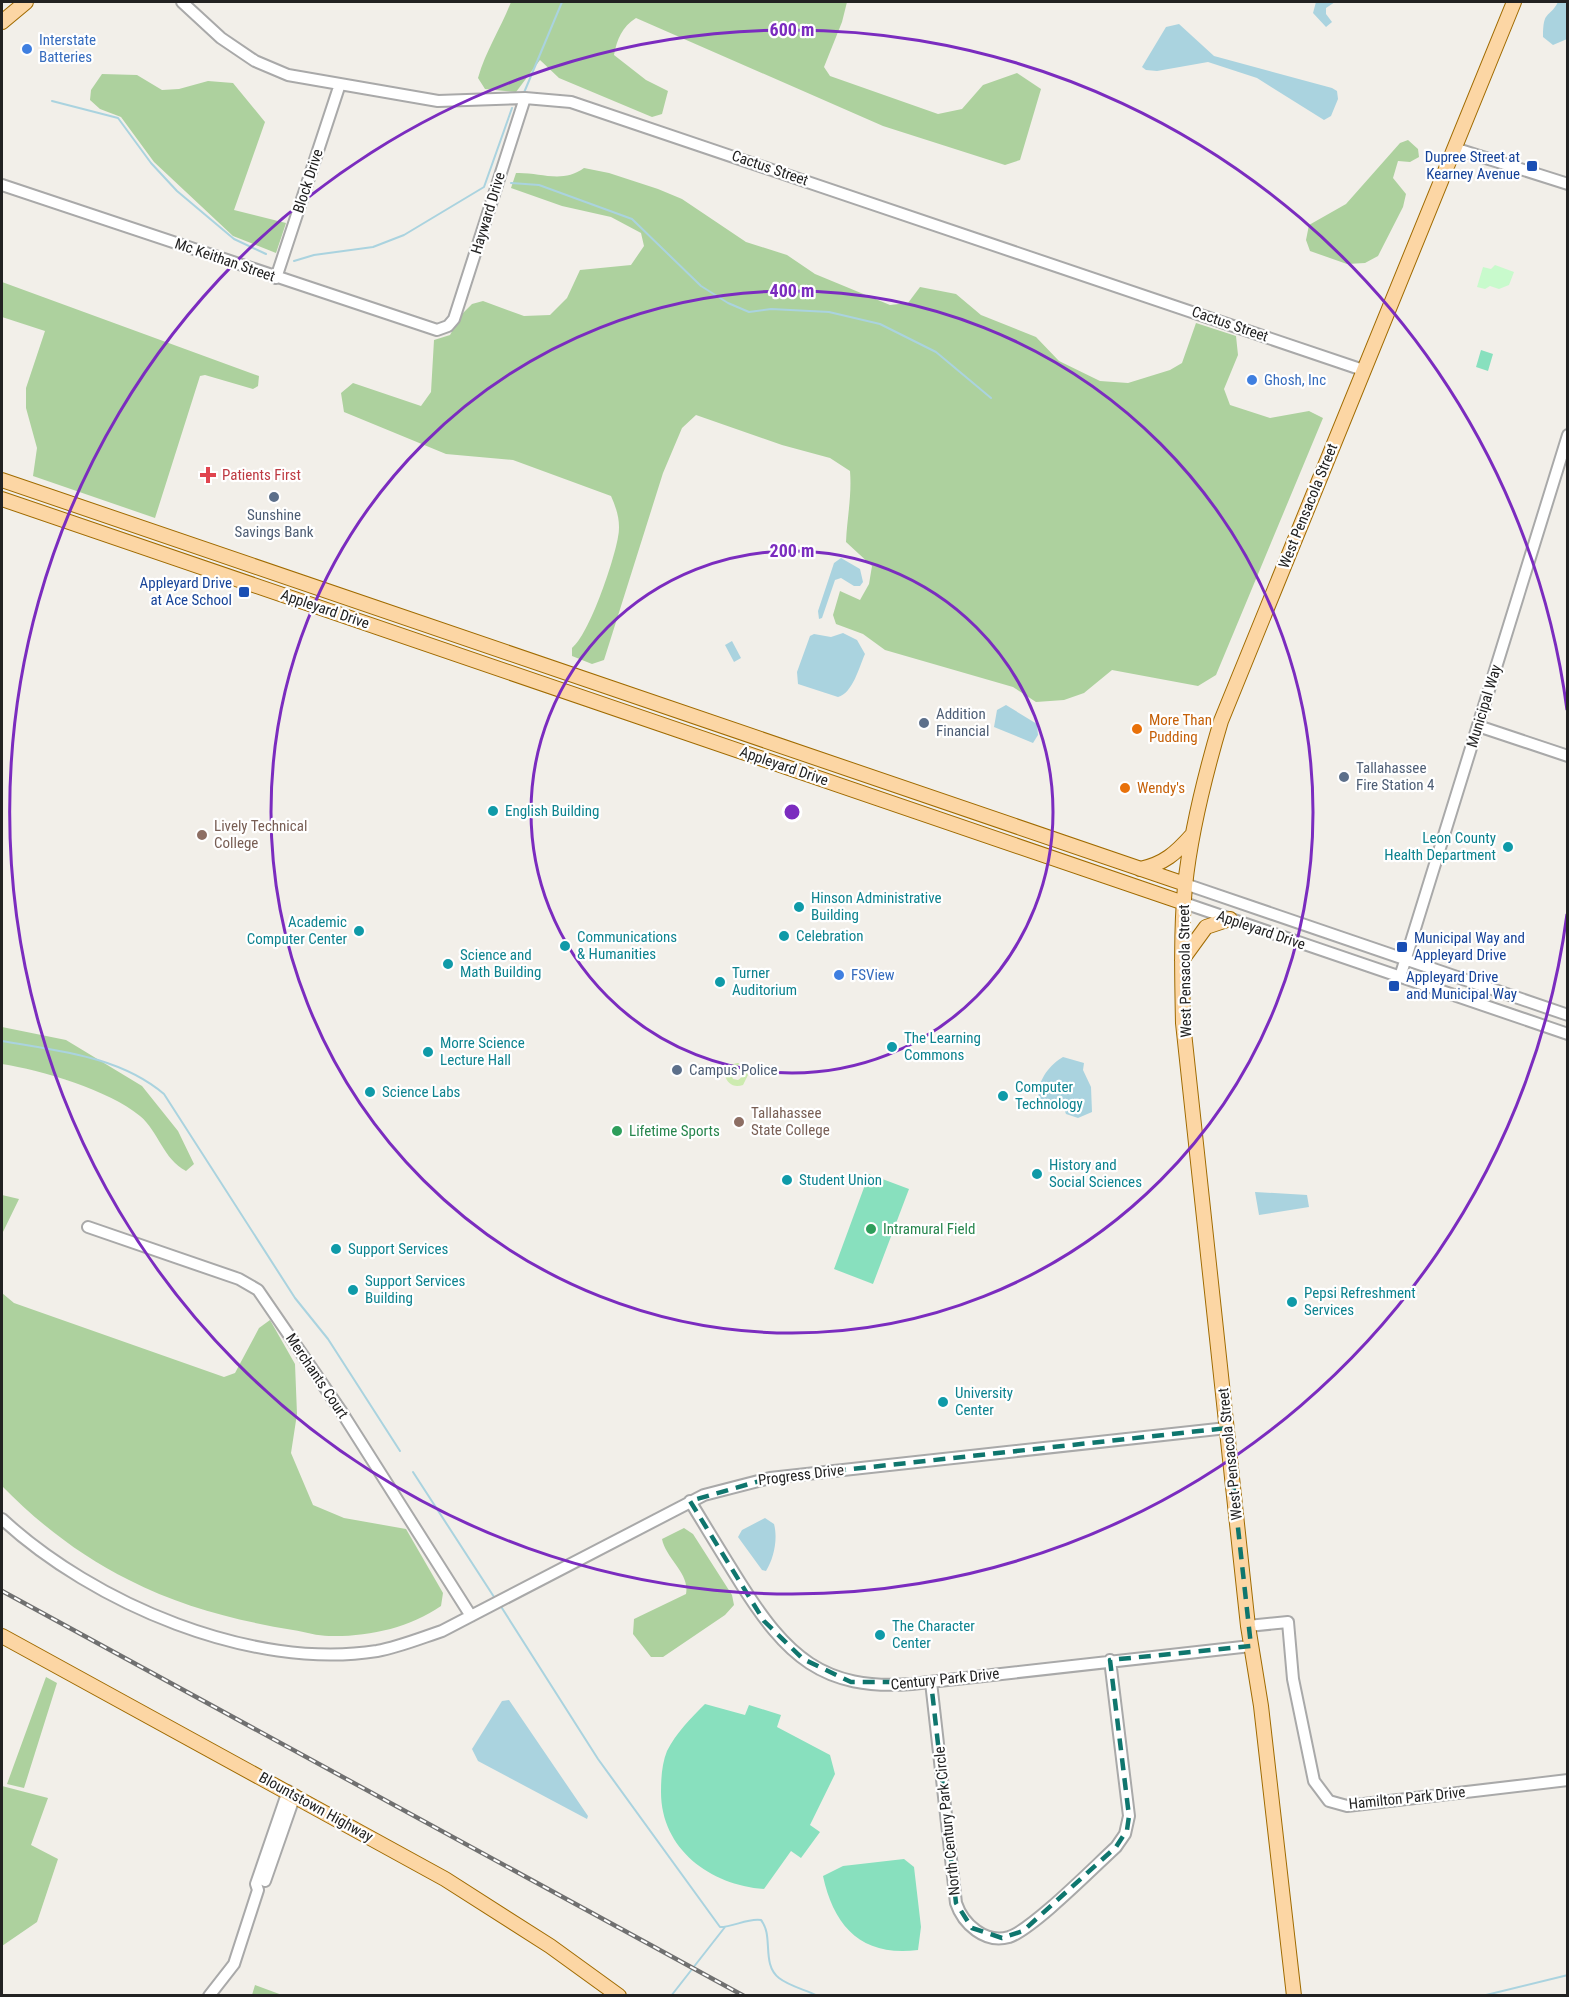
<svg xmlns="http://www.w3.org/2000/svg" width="1569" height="1997" font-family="'Roboto Condensed',sans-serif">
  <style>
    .grass { fill: #cdebb0 }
    .forest { fill: #add19e }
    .park { fill: #c8facc }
    .pitch { fill: #88e0be }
    .water { fill: #aad3df }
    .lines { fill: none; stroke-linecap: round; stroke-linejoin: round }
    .stream { stroke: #aad3df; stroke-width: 2 }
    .minor-casing { stroke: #a9a9a9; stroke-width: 14 }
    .major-casing { stroke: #a06b00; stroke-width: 16 }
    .minor { stroke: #fff; stroke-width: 10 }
    .major { stroke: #fcd6a4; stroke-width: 14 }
    .rail-casing { stroke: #707070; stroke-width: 4.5 }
    .rail { stroke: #fff; stroke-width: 2; stroke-dasharray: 7; stroke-linecap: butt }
    .marked { fill: none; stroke: #0f766e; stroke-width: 4.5; stroke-dasharray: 12 8; stroke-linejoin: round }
    .ring { fill: none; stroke: #7b2cbf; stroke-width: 3 }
    .shop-dot { fill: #3f7fe0; stroke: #fff; stroke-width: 2 }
    .transit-dot { fill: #1a4fb4; stroke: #fff; stroke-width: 2 }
    .health-dot { fill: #e0444e; stroke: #fff; stroke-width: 2 }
    .service-dot { fill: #5c6f8a; stroke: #fff; stroke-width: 2 }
    .food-dot { fill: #e8710a; stroke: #fff; stroke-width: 2 }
    .culture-dot { fill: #0f9aa8; stroke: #fff; stroke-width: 2 }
    .education-dot { fill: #8d6e63; stroke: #fff; stroke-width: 2 }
    .leisure-dot { fill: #2e9e5b; stroke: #fff; stroke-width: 2 }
    .labels { text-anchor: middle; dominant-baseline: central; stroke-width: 4.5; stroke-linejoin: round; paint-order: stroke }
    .shop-label { font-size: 15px; fill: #366cbe; stroke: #fff; text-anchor: start }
    .transit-label { font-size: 15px; fill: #164399; stroke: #fff; text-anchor: end }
    .street-label { font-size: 15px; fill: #222; stroke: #fff }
    .health-label { font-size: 15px; fill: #be3a42; stroke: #fff; text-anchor: start }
    .service-label { font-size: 15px; fill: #4e5e75; stroke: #fff; text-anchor: start }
    .food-label { font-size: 15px; fill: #c56008; stroke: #fff; text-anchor: start }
    .culture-label { font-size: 15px; fill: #0d838f; stroke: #fff; text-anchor: start }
    .education-label { font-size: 15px; fill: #785e54; stroke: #fff; text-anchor: start }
    .leisure-label { font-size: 15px; fill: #27864d; stroke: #fff; text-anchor: start }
    .centre { fill: #7b2cbf; stroke: #fff; stroke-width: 3 }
    .ring-label { font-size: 18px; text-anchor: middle; font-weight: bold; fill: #7b2cbf; stroke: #fff; stroke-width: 4.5; stroke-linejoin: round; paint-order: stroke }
  </style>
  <rect width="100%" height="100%" fill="#f2efe9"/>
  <path class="grass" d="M737,1063H739L737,1069L731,1073L733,1079L738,1080L742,1077L740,1070L741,1064L748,1075L743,1085C734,1088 727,1084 725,1075L730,1065Z"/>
  <path class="forest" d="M511,2H847L842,22L824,67L830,76L938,114L962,109L983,85L1017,73L1041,89L1020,160L1005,165L883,126L636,18C622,27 617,39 614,55L646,80L668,91L662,114L652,117L559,78L540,60L516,92L485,89L478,78C486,50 501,28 511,2Z
    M102,74L137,75L162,90L179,89L208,81L233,83L265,122L234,210L286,223L276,253L233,236L154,162L121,117L100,109L90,100L91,90Z
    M1408,140L1418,149L1419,157L1410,162L1398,161L1393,178L1406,194L1403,207L1378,256L1365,263L1347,264L1310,251L1306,240L1309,225L1346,204L1400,143Z
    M584,168L609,173L658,189L682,199L746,242L787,255L815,274L890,305L908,303L920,287L956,294L981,315L1036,337L1059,361L1100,381L1128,383L1170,370L1182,363L1196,323L1236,336L1238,355L1224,389L1230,405L1270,418L1309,411L1323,418L1216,675L1198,686L1112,670L1084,693L1064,700L1036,702L1013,687L885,650L863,634L836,624L833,615L840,591L860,600L869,584L872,566L846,542C847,518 852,496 850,471L830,458L782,445L696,415L682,428L663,473L604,660L592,664L572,656V648C589,635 614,561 618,537C621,523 617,509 611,496L513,460L446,454L344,412L341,393L353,383L421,406L431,392L434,340L450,335L461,315L472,304L483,301L524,316L550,315L567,298L580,270L631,265L644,246L641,233L611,217L562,206L511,188L516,173C540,172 562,184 584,168Z
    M2,282L259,376L258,386L253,389L205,375L200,376L155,518L33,476L37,448L26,408V388L45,331L2,317Z
    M2,1027L66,1040L142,1086L178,1131L194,1164L186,1171C163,1159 159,1132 140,1116C109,1090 41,1070 2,1064Z
    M2,1195L19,1199L2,1234Z
    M2,1293L14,1303L224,1377L235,1373L259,1328L270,1320L295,1364L297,1414L291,1453L313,1505L344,1518L406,1529L443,1593L441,1606C409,1628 368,1637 329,1636C318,1636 305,1632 293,1630C238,1621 179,1606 129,1580C82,1557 38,1523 2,1486Z
    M684,1528L693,1534L732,1595L734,1605L725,1615L663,1657H651L633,1634L634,1619L686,1594C690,1573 666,1559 662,1539Z
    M46,1677L57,1683L24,1788L7,1784Z
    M2,1786L48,1798L31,1845L58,1859L37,1922L2,1946Z
    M255,1985L282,1995H252Z"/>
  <path class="park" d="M1495,265L1514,272L1509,285L1499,289L1490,286L1485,289L1477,287L1483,267L1491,269Z"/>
  <path class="pitch" d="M1481,350L1493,354L1488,371L1476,367Z
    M869,1174L909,1189L873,1284L834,1269Z
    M705,1704L745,1715L749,1705L781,1715L777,1727L830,1755L835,1774L810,1825L820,1832L801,1858L791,1851L764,1889C710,1885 661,1849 661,1792C661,1778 662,1763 667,1751C676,1733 691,1718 705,1704Z
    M904,1859L914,1867L921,1927L918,1950C862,1957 834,1927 823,1876L843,1866Z"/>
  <path class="water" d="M1316,2H1335L1326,8V14L1332,22L1326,27L1313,13Z
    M1558,2H1567V39L1553,45L1543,37C1543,9 1549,19 1558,2Z
    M1179,24L1214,56L1332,88L1337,91L1338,99L1331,116L1324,120L1257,78L1208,62L1157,71L1146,70L1142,67L1166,27Z
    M841,558L860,569L863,582L860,586H854L841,578L835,580L822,618L819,619L818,611L834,563Z
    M843,633L857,640L865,654C859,667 853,693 838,697L798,684L797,672L810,636L814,634L831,637Z
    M732,641L741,658L734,662L725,645Z
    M1006,705L1037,724L1038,735L1033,743L994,727L997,710Z
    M1063,1057L1084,1063L1083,1070L1091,1087L1092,1112L1078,1118L1066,1114L1063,1106H1048L1039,1100C1036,1082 1049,1065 1063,1057Z
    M1255,1192L1307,1195L1309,1207L1259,1215Z
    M765,1518L774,1524C778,1539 774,1558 766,1571L762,1570L738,1537L742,1530Z
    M509,1700L588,1816L587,1819L478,1761L472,1749L502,1701Z"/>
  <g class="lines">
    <path class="stream" d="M523,95L562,2
      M52,101L118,118L151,163L177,191L234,239L266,254
      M511,183L539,185L632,219L701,286L728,303L749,312L771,309L829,312L880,324L936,352L991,398
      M294,261L314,255L373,247L404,235L484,187L512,108
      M2,1041C58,1051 119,1056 164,1094L295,1298L328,1339L400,1451
      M413,1472L496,1600
      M500,1605L598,1759L720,1927C734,1927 747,1918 761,1920C774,1936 761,1964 779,1978C789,1986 806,1990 818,1996
      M671,1996L725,1927
      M1482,1996L1568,1975"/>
    <defs>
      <path id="minor" d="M182,2L221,38L255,61L288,75L438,101L525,98L571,102L1363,370
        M1454,148L1568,184
        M2,185L437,330L448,326L454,319L525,98
        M276,278L340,84
        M1478,726L1568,756
        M1185,884L1568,1015
        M1184,903L1568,1034
        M1400,977L1568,435
        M88,1227L239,1279L258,1290L341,1411L471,1616
        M690,1501C707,1529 724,1557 741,1584C786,1655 822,1691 912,1684L1251,1646
        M2,1519C93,1603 251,1671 377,1651C399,1647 421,1638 442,1631L704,1495L770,1478L1227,1428
        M1248,1626L1288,1622L1293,1679L1314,1781L1329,1801L1347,1806L1568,1780
        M931,1682L956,1903C963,1924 985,1944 1009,1937C1033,1929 1094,1867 1116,1847L1125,1834L1129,1816L1110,1660
        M265,1881L295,1795
        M209,1996L234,1964L258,1890L256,1884L288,1791"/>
      <path id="major" d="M2,22L26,2
        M2,480L1185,884
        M2,499L1184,903
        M1140,869C1164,864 1176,853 1192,835
        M1182,960L1206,927L1230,919
        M2,1636L445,1879L550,1946L619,1996
        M1294,1996L1261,1706L1248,1626L1183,1023C1182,977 1181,931 1185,886C1191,829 1205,775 1221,721L1514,2"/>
    </defs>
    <use href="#minor" class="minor-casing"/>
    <use href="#major" class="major-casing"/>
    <use href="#minor" class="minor"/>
    <use href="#major" class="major"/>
    <defs>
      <path id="rail" d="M2,1591L744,1996"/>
    </defs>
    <use href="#rail" class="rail-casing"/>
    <use href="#rail" class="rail"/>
  </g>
  <path class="marked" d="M1227,1428L1251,1646L1110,1660L1129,1816L1127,1830L1116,1847L1023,1931L1002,1938L972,1928L956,1903L931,1682H851L803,1659L764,1621L690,1501L770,1478Z"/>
  <g class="ring">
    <circle cx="792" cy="812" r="261"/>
    <circle cx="792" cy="812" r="521"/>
    <path d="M1567 914A782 782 0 1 1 1567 710"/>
  </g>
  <g class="shop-dot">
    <circle cx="27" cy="49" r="6"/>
    <circle cx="1252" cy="380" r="6"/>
    <circle cx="839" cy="975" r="6"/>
  </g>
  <g class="transit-dot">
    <rect x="1526" y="160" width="12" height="12" rx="3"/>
    <rect x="238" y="586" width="12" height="12" rx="3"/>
    <rect x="1396" y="941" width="12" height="12" rx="3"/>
    <rect x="1388" y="980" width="12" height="12" rx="3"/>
  </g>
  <path class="health-dot" d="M205 466h6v6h6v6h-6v6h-6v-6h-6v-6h6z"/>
  <g class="service-dot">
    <circle cx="274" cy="497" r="6"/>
    <circle cx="924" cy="723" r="6"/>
    <circle cx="1344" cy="777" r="6"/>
    <circle cx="677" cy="1070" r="6"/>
  </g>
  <g class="food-dot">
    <circle cx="1137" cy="729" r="6"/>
    <circle cx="1125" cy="788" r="6"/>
  </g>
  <g class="culture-dot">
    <circle cx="493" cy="811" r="6"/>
    <circle cx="1508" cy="847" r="6"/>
    <circle cx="799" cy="907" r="6"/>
    <circle cx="359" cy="931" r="6"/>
    <circle cx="784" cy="936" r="6"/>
    <circle cx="565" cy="946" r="6"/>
    <circle cx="448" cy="964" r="6"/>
    <circle cx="720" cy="982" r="6"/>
    <circle cx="892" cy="1047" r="6"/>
    <circle cx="428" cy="1052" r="6"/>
    <circle cx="370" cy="1092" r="6"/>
    <circle cx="1003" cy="1096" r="6"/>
    <circle cx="1037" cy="1174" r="6"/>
    <circle cx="787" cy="1180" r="6"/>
    <circle cx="336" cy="1249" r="6"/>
    <circle cx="353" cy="1290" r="6"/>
    <circle cx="1292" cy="1302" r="6"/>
    <circle cx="943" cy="1402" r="6"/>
    <circle cx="880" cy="1635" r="6"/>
  </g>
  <g class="education-dot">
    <circle cx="202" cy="835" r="6"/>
    <circle cx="739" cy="1122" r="6"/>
  </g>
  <g class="leisure-dot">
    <circle cx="617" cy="1131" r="6"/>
    <circle cx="871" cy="1229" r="6"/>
  </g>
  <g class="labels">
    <g class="shop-label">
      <text x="39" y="40">Interstate<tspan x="39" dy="17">Batteries</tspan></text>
      <text x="1264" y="380">Ghosh, Inc</text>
      <text x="851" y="975">FSView</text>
    </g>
    <g class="transit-label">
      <text x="1520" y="157">Dupree Street at<tspan x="1520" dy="17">Kearney Avenue</tspan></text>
      <text x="232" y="583">Appleyard Drive<tspan x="232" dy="17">at Ace School</tspan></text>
      <text x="1414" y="938" text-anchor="start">Municipal Way and<tspan x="1414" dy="17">Appleyard Drive</tspan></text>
      <text x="1406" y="977" text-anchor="start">Appleyard Drive<tspan x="1406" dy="17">and Municipal Way</tspan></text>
    </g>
    <g class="street-label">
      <text transform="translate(770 168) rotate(19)">Cactus Street</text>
      <text transform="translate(308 181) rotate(-72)">Block Drive</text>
      <text transform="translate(488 213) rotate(-73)">Hayward Drive</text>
      <text transform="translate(225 260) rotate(19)">Mc Keithan Street</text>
      <text transform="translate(1230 324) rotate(19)">Cactus Street</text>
      <text transform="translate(1308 506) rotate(-68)">West Pensacola Street</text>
      <text transform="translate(325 609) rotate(19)">Appleyard Drive</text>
      <text transform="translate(1484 706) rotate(-73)">Municipal Way</text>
      <text transform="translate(784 766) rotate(19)">Appleyard Drive</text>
      <text transform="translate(1261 930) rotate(19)">Appleyard Drive</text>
      <text transform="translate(1185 971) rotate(-91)">West Pensacola Street</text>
      <text transform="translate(317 1376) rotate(56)">Merchants Court</text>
      <text transform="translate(1230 1454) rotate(-96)">West Pensacola Street</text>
      <text transform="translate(801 1475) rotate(-7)">Progress Drive</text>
      <text transform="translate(945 1679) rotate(-6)">Century Park Drive</text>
      <text transform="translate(1407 1798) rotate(-6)">Hamilton Park Drive</text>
      <text transform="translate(316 1807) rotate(29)">Blountstown Highway</text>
      <text transform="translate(947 1821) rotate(-96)">North Century Park Circle</text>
    </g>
    <g class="health-label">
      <text x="222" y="475">Patients First</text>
    </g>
    <g class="service-label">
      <text x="274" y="515" text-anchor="middle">Sunshine<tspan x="274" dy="17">Savings Bank</tspan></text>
      <text x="936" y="714">Addition<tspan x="936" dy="17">Financial</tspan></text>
      <text x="1356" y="768">Tallahassee<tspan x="1356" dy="17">Fire Station 4</tspan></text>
      <text x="689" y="1070">Campus Police</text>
    </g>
    <g class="food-label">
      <text x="1149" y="720">More Than<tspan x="1149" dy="17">Pudding</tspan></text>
      <text x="1137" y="788">Wendy's</text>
    </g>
    <g class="culture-label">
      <text x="505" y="811">English Building</text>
      <text x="1496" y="838" text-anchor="end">Leon County<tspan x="1496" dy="17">Health Department</tspan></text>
      <text x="811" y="898">Hinson Administrative<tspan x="811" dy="17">Building</tspan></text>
      <text x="347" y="922" text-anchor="end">Academic<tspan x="347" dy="17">Computer Center</tspan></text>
      <text x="796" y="936">Celebration</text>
      <text x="577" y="937">Communications<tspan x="577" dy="17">&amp; Humanities</tspan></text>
      <text x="460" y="955">Science and<tspan x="460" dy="17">Math Building</tspan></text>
      <text x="732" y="973">Turner<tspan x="732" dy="17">Auditorium</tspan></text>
      <text x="904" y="1038">The Learning<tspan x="904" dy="17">Commons</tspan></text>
      <text x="440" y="1043">Morre Science<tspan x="440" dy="17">Lecture Hall</tspan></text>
      <text x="1015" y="1087">Computer<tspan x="1015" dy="17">Technology</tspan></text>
      <text x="382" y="1092">Science Labs</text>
      <text x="1049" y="1165">History and<tspan x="1049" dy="17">Social Sciences</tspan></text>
      <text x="799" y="1180">Student Union</text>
      <text x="348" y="1249">Support Services</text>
      <text x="365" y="1281">Support Services<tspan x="365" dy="17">Building</tspan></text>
      <text x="1304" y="1293">Pepsi Refreshment<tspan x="1304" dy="17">Services</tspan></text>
      <text x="955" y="1393">University<tspan x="955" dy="17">Center</tspan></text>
      <text x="892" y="1626">The Character<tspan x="892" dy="17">Center</tspan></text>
    </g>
    <g class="education-label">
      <text x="214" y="826">Lively Technical<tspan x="214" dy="17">College</tspan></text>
      <text x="751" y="1113">Tallahassee<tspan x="751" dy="17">State College</tspan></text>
    </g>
    <g class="leisure-label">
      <text x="629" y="1131">Lifetime Sports</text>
      <text x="883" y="1229">Intramural Field</text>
    </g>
  </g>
  <circle cx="792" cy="812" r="9" class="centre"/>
  <g class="ring-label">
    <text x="792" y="36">600 m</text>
    <text x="792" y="297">400 m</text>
    <text x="792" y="557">200 m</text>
  </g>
  <rect width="1569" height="1997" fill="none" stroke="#222222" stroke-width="6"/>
</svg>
